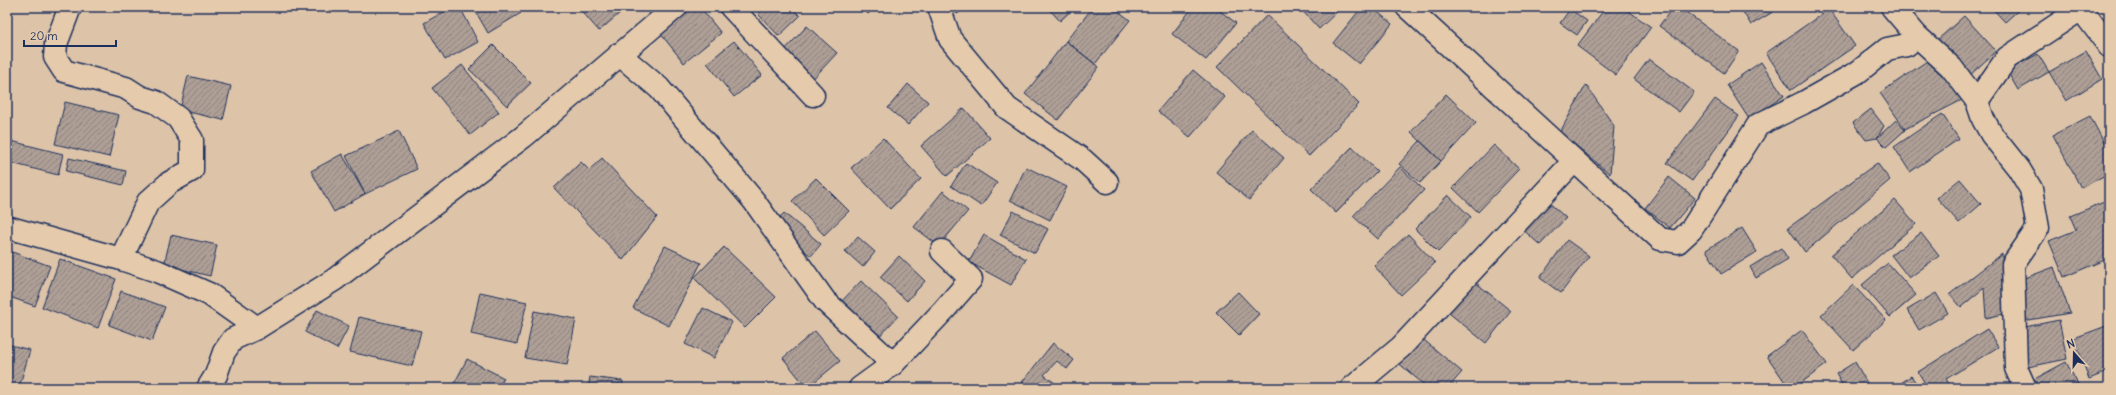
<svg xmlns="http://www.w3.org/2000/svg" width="2116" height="395" font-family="Delius,sans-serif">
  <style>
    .building { fill: url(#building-hatch); stroke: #1b2f5e }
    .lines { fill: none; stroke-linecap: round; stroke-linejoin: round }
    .street-casing { stroke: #1b2f5e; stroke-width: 25 }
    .street { stroke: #e5caac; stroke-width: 22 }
  </style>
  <defs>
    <pattern id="building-hatch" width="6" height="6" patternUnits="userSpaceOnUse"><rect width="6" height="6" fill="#ae9f96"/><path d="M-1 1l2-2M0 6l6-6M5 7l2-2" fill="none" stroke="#8d827e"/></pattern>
  </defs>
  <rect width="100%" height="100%" fill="#ddc4a9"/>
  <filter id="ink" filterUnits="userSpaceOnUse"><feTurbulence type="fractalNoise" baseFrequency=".025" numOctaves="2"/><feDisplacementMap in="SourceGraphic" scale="8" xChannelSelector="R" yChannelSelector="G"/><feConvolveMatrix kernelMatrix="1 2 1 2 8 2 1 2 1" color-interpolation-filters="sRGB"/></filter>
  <g filter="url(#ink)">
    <path class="building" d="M452,7H460L478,42L445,60L424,23Z
      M473,7H517L521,13L488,33Z
      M578,7H627L599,31Z
      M693,7H700L721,33L684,63L660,33Z
      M765,7H791L800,16L779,36L758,14Z
      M861,7H876L868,14Z
      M953,7H968L957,14Z
      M1047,7H1075L1060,21Z
      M1093,7H1113L1130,20L1095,64L1066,41Z
      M1193,7H1215L1236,23L1206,60L1172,34Z
      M1299,7H1342L1319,29Z
      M1362,7H1372L1392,24L1359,64L1333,43Z
      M1606,7H1623L1651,27L1616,75L1577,46Z
      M1673,7H1679L1739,51L1724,73L1659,26Z
      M1740,7H1781L1751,25Z
      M1991,7H2022L2005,22Z
      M1570,9L1587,21L1577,35L1560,23Z
      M1829,9L1855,46L1791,90L1766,53Z
      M1267,15L1359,104L1309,156L1217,67Z
      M1964,16L1996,51L1968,77L1935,42Z
      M807,26L837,53L811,81L781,54Z
      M734,41L762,75L734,97L707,63Z
      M1066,41L1099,67L1058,120L1025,94Z
      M493,45L531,83L507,106L469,69Z
      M2086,51L2102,79L2066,101L2049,72Z
      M2038,54L2049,72L2018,90L2007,71Z
      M1649,59L1694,92L1679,112L1634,79Z
      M1927,61L1966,98L1905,129L1880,93Z
      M1761,62L1784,96L1749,119L1727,85Z
      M462,65L499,112L470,135L432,88Z
      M1193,70L1225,97L1190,137L1158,111Z
      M188,76L231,86L223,120L180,110Z
      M908,84L928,102L908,125L888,108Z
      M1586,85L1614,126L1610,174L1560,132Z
      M1446,94L1476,123L1441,161L1411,132Z
      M1715,99L1739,116L1692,181L1667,163Z
      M65,102L119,115L109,157L55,144Z
      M964,108L990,138L947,176L921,146Z
      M1871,109L1884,126L1877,138L1866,140L1853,123Z
      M1942,114L1959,139L1910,172L1894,147Z
      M2090,116L2109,152V173L2081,188L2053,135Z
      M1896,120L1905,130L1886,147L1877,138Z
      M1252,130L1284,158L1249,200L1216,172Z
      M399,131L417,169L365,194L346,156Z
      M883,138L921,179L890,209L851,168Z
      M7,140L63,154L58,175L7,162Z
      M1420,141L1441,161L1420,183L1399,164Z
      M1494,145L1519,169L1478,212L1453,188Z
      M1352,147L1377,171L1336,213L1311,189Z
      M342,154L365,194L334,212L311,171Z
      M69,158L126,171L123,185L66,171Z
      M602,158L657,217L623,260L554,188L581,162L589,170Z
      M966,163L997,183L981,206L951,186Z
      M1877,163L1890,180L1805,252L1788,228Z
      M1026,167L1067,187L1050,220L1010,200Z
      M1400,167L1424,190L1378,239L1353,216Z
      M1669,177L1695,198L1670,228L1645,208Z
      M816,178L849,211L824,235L792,201Z
      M1960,179L1981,204L1959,223L1937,198Z
      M943,191L968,211L939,246L914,227Z
      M1448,195L1471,217L1438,252L1415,229Z
      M1545,199L1566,218L1540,245L1519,226Z
      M1895,200L1916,224L1852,279L1831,255Z
      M2104,202L2109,213V258L2064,277L2049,241L2076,230L2070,216Z
      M1013,211L1048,229L1035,253L1000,235Z
      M784,213L821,244L811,256L773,225Z
      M1742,228L1757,252L1721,274L1706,250Z
      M1921,233L1939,256L1909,278L1891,255Z
      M1408,234L1435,263L1401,295L1374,266Z
      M171,235L217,245L210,276L164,265Z
      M984,235L1026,259L1011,285L969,262Z
      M858,237L875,252L863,267L845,251Z
      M1567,240L1589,256L1561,293L1540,278Z
      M665,246L701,263L669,326L633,308Z
      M724,247L776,297L745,328L694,278Z
      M1781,248L1788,259L1756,278L1750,267Z
      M7,250L50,266L35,306L7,296Z
      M2002,254L2008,313L1986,318L1984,288L1961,307L1950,294Z
      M899,256L925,281L907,301L880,277Z
      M60,259L116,279L98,328L42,307Z
      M1888,263L1916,295L1890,317L1862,285Z
      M2054,267L2070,313L2023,321L2017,281Z
      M1470,278L1511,311L1486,343L1444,309Z
      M861,281L898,316L877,339L839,304Z
      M1853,285L1886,320L1853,350L1821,315Z
      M121,291L165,307L152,341L109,325Z
      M480,292L527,302L517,344L471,334Z
      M1238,292L1259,314L1239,335L1216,312Z
      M1936,293L1948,313L1919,330L1907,310Z
      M703,308L732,322L714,358L685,344Z
      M317,310L349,326L337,349L305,332Z
      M534,311L576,319L567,365L525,358Z
      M359,317L421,331L412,366L350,352Z
      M2059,320L2067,359L2028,367L2020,328Z
      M2109,325V371L2089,379L2074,338Z
      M1987,329L1998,347L1946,379L1952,388H1928L1918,372Z
      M1802,330L1827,364L1794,388H1789L1767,356Z
      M815,331L840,361L807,388L783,358Z
      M1418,335L1462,372L1448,388H1428L1396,361Z
      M1053,343L1074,360L1067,369L1057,361L1044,375L1059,386L1057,388H1029L1022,382Z
      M7,344L30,350L19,388H7Z
      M467,359L504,378L499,388H452Z
      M1855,362L1870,388H1844L1836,374Z
      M2066,362L2080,388H2032L2029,382Z
      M1911,376L1920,388H1894Z
      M590,377L623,381L622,388H588Z"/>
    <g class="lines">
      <defs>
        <path id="street" d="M70,7L56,44L55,57L64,71L126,88L140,97L156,102L178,118L192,140V170L169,183L148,202L121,259L157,271L209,294L257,328
          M731,7L813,95
          M939,7L950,39L1007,108L1083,160L1107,182
          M1407,7L1660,239L1678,242L1691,230L1758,125L1803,103L1858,72L1887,49L1907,45L1916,35L1951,67L1977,101
          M1892,7L1916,35
          M2081,9L2109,46
          M619,54L659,88L754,201L825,301L893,364L944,310L971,279L942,251
          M7,227L121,259
          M208,388L216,375L224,352L233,339L257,328L334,280L523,137L676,7
          M860,388L893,364
          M1352,388L1401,347L1574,161
          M2025,388L2016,368L2013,264L2038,228L2031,189L2019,169L1992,135L1983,119L1977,101L2007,58L2084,7"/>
      </defs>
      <use href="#street" class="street-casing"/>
      <use href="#street" class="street"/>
    </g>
  </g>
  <rect width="2116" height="395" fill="none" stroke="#e5caac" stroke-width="24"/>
  <rect x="12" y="12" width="2092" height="371" fill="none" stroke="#1b2f5e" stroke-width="1.5" filter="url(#ink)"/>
  <g transform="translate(2074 353) rotate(340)" stroke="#e5caac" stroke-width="3" paint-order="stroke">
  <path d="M0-3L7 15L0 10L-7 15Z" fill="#1b2f5e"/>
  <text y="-6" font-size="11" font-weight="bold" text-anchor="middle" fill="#1b2f5e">N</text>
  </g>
  <path d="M24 40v6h92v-6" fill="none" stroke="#1b2f5e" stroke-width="2"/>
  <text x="30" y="40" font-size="12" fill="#1b2f5e" stroke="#e5caac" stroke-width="3" paint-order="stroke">20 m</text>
</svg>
